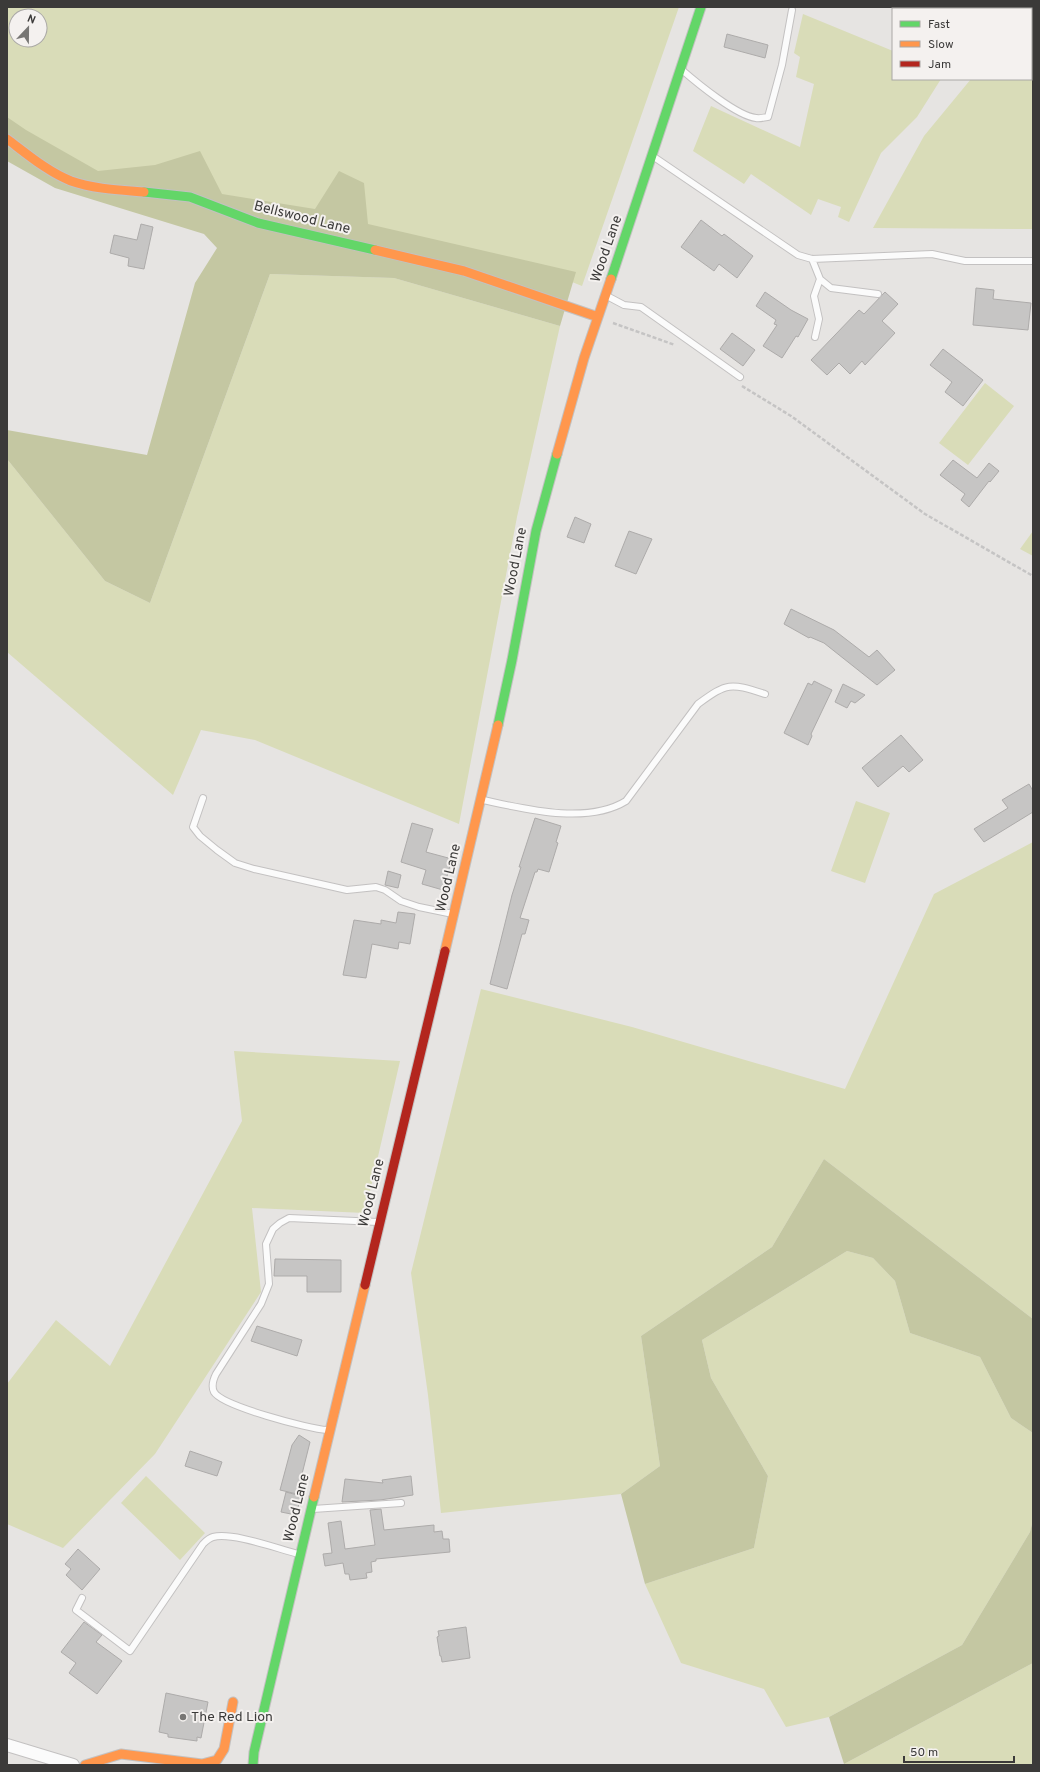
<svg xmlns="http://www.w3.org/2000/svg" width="1040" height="1772" font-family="Overpass,sans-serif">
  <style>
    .green { fill: #d9dcb8; fill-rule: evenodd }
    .forest { fill: #c4c7a2 }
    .building { fill: #c6c5c4; stroke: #adabaa }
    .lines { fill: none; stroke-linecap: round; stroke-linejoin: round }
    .lane-casing { stroke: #c3c1c1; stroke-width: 8 }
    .street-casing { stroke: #c3c1c1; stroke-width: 14 }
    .fast-casing { stroke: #c3c1c1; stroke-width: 11 }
    .slow-casing { stroke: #c3c1c1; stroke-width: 11 }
    .jam-casing { stroke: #c3c1c1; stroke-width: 11 }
    .path { stroke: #c5c4c4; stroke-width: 2.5; stroke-dasharray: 4 2; stroke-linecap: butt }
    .lane { stroke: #fbfbfb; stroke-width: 6 }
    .street { stroke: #fbfbfb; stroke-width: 12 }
    .fast { stroke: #63d668; stroke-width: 9 }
    .slow { stroke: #ff974d; stroke-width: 9 }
    .jam { stroke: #b3261e; stroke-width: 9 }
    .poi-dot { fill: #777674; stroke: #f4f1ef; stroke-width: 1.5 }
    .labels { text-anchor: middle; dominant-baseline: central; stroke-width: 4; stroke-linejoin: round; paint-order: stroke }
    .street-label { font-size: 14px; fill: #3b3a39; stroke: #f4f1ef }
    .poi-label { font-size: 14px; fill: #3b3a39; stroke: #f4f1ef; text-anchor: start }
  </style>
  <rect width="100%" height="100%" fill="#e6e4e2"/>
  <path class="green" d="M7,7H679L582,286L572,282L96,177L7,131ZM16,16H40V40H16Z
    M1032,7L1033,229L873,228L924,136L971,79H1031L1030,9Z
    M803,14L893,51V79H941L917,117L881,153L849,222L838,217L841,207L818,199L811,215L751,174L744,184L693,151L711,106L800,147L814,84L796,77L800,57L794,53Z
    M270,274L394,278L560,326L517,517L459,824L255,740L201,730L173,795L7,652V459L105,581L150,603Z
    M985,383L1014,406L968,465L939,443Z
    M1033,531V556L1020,549Z
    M856,801L890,813L865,883L831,871Z
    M1033,842V1319L824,1159L772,1247L641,1336L660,1466L621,1494L441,1513L428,1395L411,1273L481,989L632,1027L845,1089L934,894Z
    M234,1051L400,1061L365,1213L252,1208L261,1292L155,1454L63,1548L7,1524V1384L56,1320L110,1366L242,1121Z
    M847,1251L873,1258L895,1281L910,1333L980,1357L1011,1418L1033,1433V1520L1030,1532L962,1645L829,1717L786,1727L764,1689L681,1663L645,1584L754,1548L768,1476L711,1378L702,1340Z
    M146,1476L205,1533L180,1560L121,1503Z
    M1033,1663V1765H842L844,1764Z"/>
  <path class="forest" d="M7,117L26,130L98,171L155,165L200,151L222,194L315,209L339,171L364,183L368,224L576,272L560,326L394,278L270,274L150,603L105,581L7,459V430L147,455L195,283L217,248L204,234L55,188L7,161Z
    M824,1159L1033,1319V1433L1011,1418L980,1357L910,1333L895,1281L873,1258L847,1251L702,1340L711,1378L768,1476L754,1548L645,1584L621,1494L660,1466L641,1336L772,1247Z
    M1033,1520V1663L844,1764L829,1717L962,1645L1030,1532Z"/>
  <path class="building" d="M727,34L768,45L765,58L724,47Z
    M701,220L722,236L724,234L753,256L737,278L719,264L714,271L681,247Z
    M141,224L153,227L144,269L128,266L129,258L110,253L114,235L137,240Z
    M976,288L994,290L993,299L1031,303L1028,330L973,325Z
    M765,292L791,310L808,319L798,337L796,336L782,358L763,346L777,325L774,324L776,320L756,306Z
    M885,292L898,304L882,321L895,333L865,365L862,361L850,374L839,363L827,375L811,360L859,310L864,314Z
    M732,333L755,350L743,366L720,349Z
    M943,349L983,380L963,406L945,392L952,382L930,365Z
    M953,460L977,478L989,463L999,471L990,482L989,481L969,507L961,500L965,494L940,475Z
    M575,517L591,524L584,543L567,537Z
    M629,531L652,539L636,574L615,566Z
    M791,609L834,630L869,657L877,650L895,670L877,685L824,643L810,637L809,638L784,624Z
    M814,681L832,690L811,734L812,736L808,745L784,733L808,683L812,685Z
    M843,684L865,695L855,703L851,701L847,708L835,702Z
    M901,735L923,760L909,772L903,766L878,787L862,768Z
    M1029,784L1033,791V812L984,842L974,829L1008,808L1002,800Z
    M535,818L561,826L556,842L558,843L549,872L538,869L537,872H535L520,918L529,920L525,934H522L507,989L490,984L512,895L521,867H519Z
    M412,823L433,829L426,852L452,859L443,890L422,884L426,870L401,862Z
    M388,871L401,875L398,888L385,885Z
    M398,912L415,914L410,944L399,942L398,949L372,944L366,978L343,975L354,920L381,924V920L396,923Z
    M275,1259L341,1260V1292H307V1276H274Z
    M257,1326L302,1340L297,1356L251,1341Z
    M299,1435L310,1442L297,1494L280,1490L292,1445Z
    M190,1451L222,1462L217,1476L185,1466Z
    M411,1476L413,1495L380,1500L342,1502L345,1479L383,1483L382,1480Z
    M286,1492L301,1496L296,1515L281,1512Z
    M381,1509L384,1530L434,1525V1532L442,1531L443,1539H449L450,1552L376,1559V1561L371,1562L372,1572L366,1573L367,1578L350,1580L349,1574H345L343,1563L325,1566L323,1554L332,1553L328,1523L341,1521L345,1549L375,1545L370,1510Z
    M78,1549L100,1569L82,1590L66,1575L71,1569L65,1564Z
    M84,1622L102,1635L96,1642L122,1661L97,1694L69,1673L76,1663L61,1652Z
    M466,1627L470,1658L442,1662L441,1656H440L437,1637L439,1636L438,1631Z
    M166,1693L208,1702L201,1738L197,1737V1741L168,1737V1734L159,1732Z"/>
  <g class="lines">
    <defs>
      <path id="lane" d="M682,70C697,83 737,116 756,118C760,119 765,117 768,117L782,65L792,10
        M654,157L798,255L812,259L932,254L965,261H1033
        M812,259L820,279L831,288L878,294
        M607,296L624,305L641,307L740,377
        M815,337L819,319L814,296L820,279
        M203,798L193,827L200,836L217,850L235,863L254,869L347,890L376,887L385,890L401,901L419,907L453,914
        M483,800C525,809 587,825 626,801L698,704C728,682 730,683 765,694
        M327,1430C309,1429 222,1406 214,1392C211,1386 213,1380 216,1374L261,1304L269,1284L266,1244L273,1229L280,1223L289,1218L378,1222
        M313,1509L401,1503
        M82,1598L76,1610L130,1651L203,1544C206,1541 209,1538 213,1537C233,1532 278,1549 299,1554"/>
      <path id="street" d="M7,1745L73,1765"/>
      <path id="fast" d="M144,192L190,197L258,223L375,250
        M611,279L701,7
        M498,725L512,660L536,531L557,454
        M253,1765L254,1752L314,1497"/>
      <path id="slow" d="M7,139C27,154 48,172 71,181C94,189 120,190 144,192
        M375,250L464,271L598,317
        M557,454L584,358L611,279
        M445,951L498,725
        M314,1497L365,1285
        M85,1765L121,1754L202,1764L217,1760L224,1749L233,1702"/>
      <path id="jam" d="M365,1285L445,951"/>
    </defs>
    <use href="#lane" class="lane-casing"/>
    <use href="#street" class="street-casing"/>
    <use href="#fast" class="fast-casing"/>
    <use href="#slow" class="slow-casing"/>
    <use href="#jam" class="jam-casing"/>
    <path class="path" d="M613,323L675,345
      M742,386L791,416L925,514L1033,576"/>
    <use href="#lane" class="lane"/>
    <use href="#street" class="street"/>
    <use href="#fast" class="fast"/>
    <use href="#slow" class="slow"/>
    <use href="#jam" class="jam"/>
  </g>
  <circle class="poi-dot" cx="183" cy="1717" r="4"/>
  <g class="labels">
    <g class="street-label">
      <text transform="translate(302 218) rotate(14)">Bellswood Lane</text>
      <text transform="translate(607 249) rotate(-71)">Wood Lane</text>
      <text transform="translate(516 562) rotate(-79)">Wood Lane</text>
      <text transform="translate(449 878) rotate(-77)">Wood Lane</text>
      <text transform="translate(372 1193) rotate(-76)">Wood Lane</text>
      <text transform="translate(297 1508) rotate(-76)">Wood Lane</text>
    </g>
    <g class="poi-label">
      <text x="191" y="1717">The Red Lion</text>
    </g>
  </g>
  <rect width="1040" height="1772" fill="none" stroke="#3b3a39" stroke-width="16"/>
  <rect x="892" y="8" width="140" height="72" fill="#f4f1ef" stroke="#aaa8a6"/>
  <rect x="900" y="21" width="20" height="6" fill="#63d668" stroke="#aaa8a6"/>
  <text x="928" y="28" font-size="12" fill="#3b3a39">Fast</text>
  <rect x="900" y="41" width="20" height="6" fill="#ff974d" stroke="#aaa8a6"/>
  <text x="928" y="48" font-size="12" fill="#3b3a39">Slow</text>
  <rect x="900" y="61" width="20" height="6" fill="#b3261e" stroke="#aaa8a6"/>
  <text x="928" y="68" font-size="12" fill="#3b3a39">Jam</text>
  <g transform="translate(28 28) rotate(22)"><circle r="19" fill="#f4f1ef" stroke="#aaa8a6"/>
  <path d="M0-3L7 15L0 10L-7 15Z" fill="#777674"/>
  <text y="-6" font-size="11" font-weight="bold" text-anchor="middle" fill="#3b3a39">N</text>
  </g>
  <path d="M904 1756v6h110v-6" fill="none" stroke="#3b3a39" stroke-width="2"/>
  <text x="910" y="1756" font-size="12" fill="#3b3a39" stroke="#f4f1ef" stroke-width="3" paint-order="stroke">50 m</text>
</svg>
